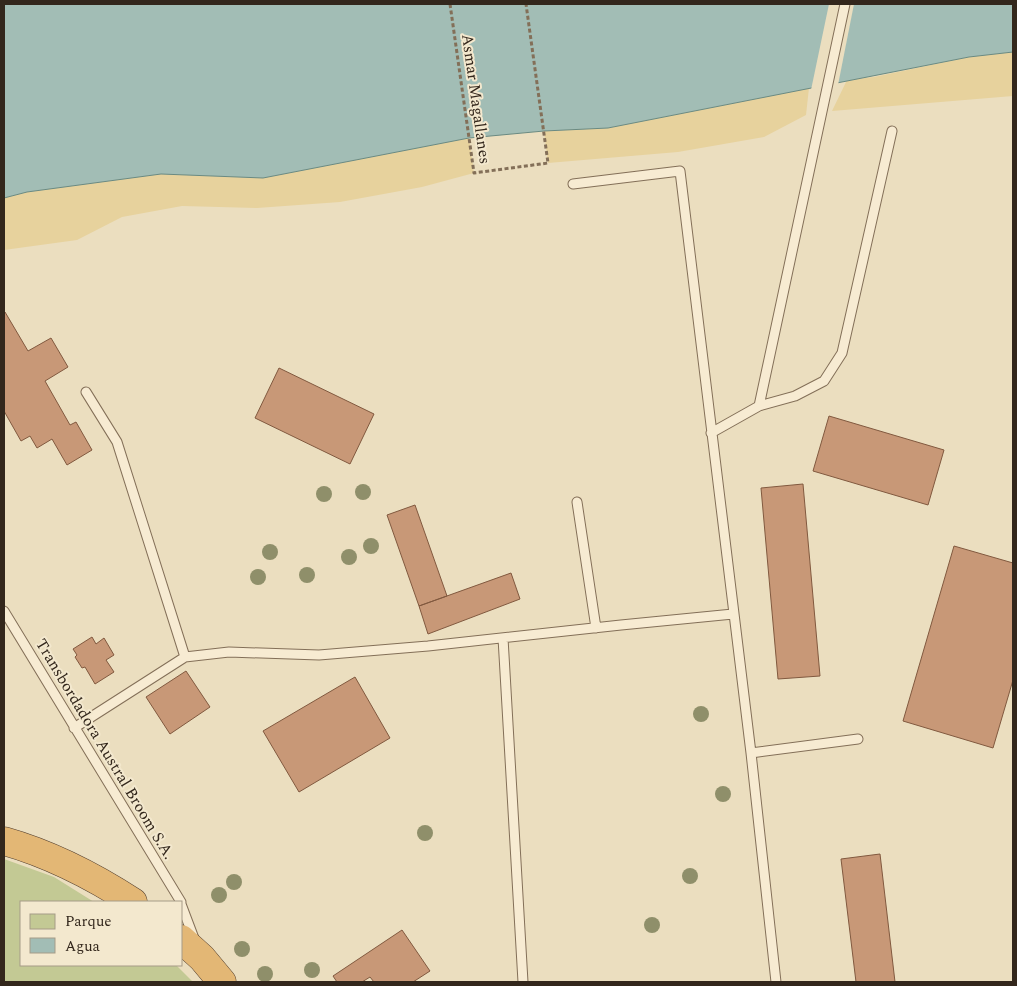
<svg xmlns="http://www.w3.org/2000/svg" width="1017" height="986" font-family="Spectral,serif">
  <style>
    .green { fill: #c3c994 }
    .sand { fill: #e7d29d }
    .water { fill: #a2bdb5; stroke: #6a8a82 }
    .pier { fill: #ebdebf }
    .building { fill: #c89877; stroke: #81593f }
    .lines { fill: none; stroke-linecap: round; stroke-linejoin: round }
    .service-casing { stroke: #836f58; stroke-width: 11 }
    .trunk-casing { stroke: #513d2d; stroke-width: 29 }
    .path { stroke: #836f58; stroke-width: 3; stroke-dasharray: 4 2.5; stroke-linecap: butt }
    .service { stroke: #f7ebd2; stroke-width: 9 }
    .trunk { stroke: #e3b775; stroke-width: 28 }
    .tree { fill: #8f8f6a }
    .labels { text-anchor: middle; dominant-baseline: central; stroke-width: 4; stroke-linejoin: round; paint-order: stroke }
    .street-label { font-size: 16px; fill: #33271c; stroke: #f3e8ce }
  </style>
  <rect width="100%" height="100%" fill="#ebdebf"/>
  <path class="green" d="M4,859L54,877L94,902H21V965H176L193,982H4Z"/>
  <path class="sand" d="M1013,52V96L832,111L847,80L874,77L969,57Z
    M809,88L806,115L764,137L678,152L548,163L544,131L608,128Z
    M469,138L474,173L422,187L340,202L257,208L182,206L122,217L77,240L4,250V198L27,192L161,174L263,178Z"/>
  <path class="water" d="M4,4H1013V52L969,57L608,128L544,131L469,138L263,178L161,174L27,192L4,198Z"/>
  <path class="pier" d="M829,4H854L838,85L811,90Z"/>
  <path class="building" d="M5,312L28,351L51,338L68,367L45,381L70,425L76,422L92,450L67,465L52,439L37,448L30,436L21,441L4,411V313Z
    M279,368L374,414L350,464L255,418Z
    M829,416L944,450L928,505L813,471Z
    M803,484L820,676L778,679L761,488Z
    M415,505L447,596L419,606L387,515Z
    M954,546L1013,563V680L993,748L903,721Z
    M511,573L520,599L428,634L419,606Z
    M92,637L96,644L104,638L114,655L106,660L114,672L95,684L85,667L82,668L75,657L77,655L73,649Z
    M186,671L210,707L170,734L146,697Z
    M355,677L390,738L299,792L263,731Z
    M880,854L895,982H856L841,859Z
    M402,930L430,971L413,982H374L370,977L362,982H337L333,976Z"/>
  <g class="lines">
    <defs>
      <path id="service" d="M573,184L680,171L751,753L776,982
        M86,392L117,442L185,657
        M759,406L795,396L824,381L842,353L892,131
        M711,433L759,406L845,4
        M577,502L596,628
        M4,611L181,902
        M503,638L523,982
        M74,728L185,657L229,652L319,655L428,646L621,625L733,614
        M751,753L858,739
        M181,904L195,941"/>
      <path id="trunk" d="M4,841C50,854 93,876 133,902
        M181,939L202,958L222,982"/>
    </defs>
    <use href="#service" class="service-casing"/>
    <use href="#trunk" class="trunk-casing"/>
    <path class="path" d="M450,4L474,173L548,163L526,4"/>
    <use href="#service" class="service"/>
    <use href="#trunk" class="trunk"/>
  </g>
  <g class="tree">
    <circle cx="363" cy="492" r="8"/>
    <circle cx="324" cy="494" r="8"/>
    <circle cx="371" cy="546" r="8"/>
    <circle cx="270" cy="552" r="8"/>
    <circle cx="349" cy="557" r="8"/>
    <circle cx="307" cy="575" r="8"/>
    <circle cx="258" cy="577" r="8"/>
    <circle cx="701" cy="714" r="8"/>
    <circle cx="723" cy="794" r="8"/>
    <circle cx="425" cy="833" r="8"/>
    <circle cx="690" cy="876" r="8"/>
    <circle cx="234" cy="882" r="8"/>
    <circle cx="219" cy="895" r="8"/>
    <circle cx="652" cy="925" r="8"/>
    <circle cx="242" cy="949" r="8"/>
    <circle cx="312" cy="970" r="8"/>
    <circle cx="265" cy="974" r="8"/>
  </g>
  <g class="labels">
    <g class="street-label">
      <text transform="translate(476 99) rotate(82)">Asmar Magallanes</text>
      <text transform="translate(105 749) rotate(59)">Transbordadora Austral Broom S.A.</text>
    </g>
  </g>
  <rect width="1017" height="986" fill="none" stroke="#33271c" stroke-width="10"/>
  <rect x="20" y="901" width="162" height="65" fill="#f3e8ce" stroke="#a69b87"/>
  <rect x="30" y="914" width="25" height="15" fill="#c3c994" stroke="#a69b87"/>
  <text x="65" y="926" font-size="15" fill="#33271c">Parque</text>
  <rect x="30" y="938" width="25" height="15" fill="#a2bdb5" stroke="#a69b87"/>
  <text x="65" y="951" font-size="15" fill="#33271c">Agua</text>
</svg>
